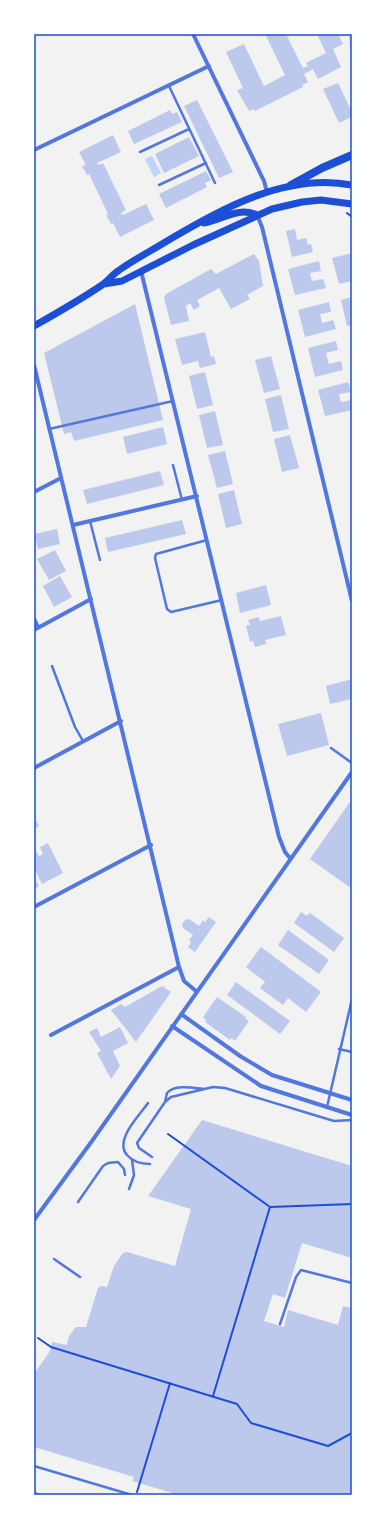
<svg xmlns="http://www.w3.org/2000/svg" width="386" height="1529" font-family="Poppins,sans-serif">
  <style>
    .water { fill: #bfd3fe }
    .building { fill: #bdc9ec }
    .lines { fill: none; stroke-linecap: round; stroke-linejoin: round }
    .path { stroke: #1d4ed8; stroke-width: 2 }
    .service { stroke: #5277de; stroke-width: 2.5 }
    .minor { stroke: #5277de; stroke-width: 4 }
    .secondary { stroke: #1d4ed8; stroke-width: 7 }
    .primary { stroke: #1d4ed8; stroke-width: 8 }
    .neatline { fill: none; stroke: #1d4ed8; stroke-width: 1.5 }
  </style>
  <rect width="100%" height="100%" fill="#f2f2f2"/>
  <path class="water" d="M152,156L161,173L154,177L145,159Z"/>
  <path class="building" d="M265,34H286L303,68L308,66L306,63L326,53L317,34H338L343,44L333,49L341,67L318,79L313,69L304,74L308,82L302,85L303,87L255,111L254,109L249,111L237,90L243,88L226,52L244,44L264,86L285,75Z
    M349,34H352V48H350Z
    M338,83L352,112V117L339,123L323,89Z
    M197,100L233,172L219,178L184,106Z
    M170,110L172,114L177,112L182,122L134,144L128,131Z
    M113,135L121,152L97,163L99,165L103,163L126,210L121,213L123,215L146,204L154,220L120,237L113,223L111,224L106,215L108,214L89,174L87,175L82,166L86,165L79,152Z
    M189,137L199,156L164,173L155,154Z
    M206,171L211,180L205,183L207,187L166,208L159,194Z
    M295,229L297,240L306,238L308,245L311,244L313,252L292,257L286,231Z
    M352,253V281L339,284L332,258Z
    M254,254L259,261L263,286L247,295L250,299L231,309L219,288L197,300L200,306L194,310L190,303L186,306L189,321L171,325L164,298L166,294L211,269L216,274Z
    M319,261L321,271L310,273L312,281L323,279L326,288L295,295L288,269Z
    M352,297V325L347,326L341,300Z
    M329,302L331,312L320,314L322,323L333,320L336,329L305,337L298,310Z
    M135,304L163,420L74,441L71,432L64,434L44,353Z
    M205,332L211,357L214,356L216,364L200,368L198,361L182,365L175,339Z
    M336,341L338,350L326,353L329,364L341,361L343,370L315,377L308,348Z
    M271,356L280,389L264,393L255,360Z
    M205,372L213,405L197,409L189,376Z
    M348,382L351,392L339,394L341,402L352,400V410L325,416L318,390Z
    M281,395L289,429L273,432L265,399Z
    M215,411L223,445L207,448L199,415Z
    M163,427L167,444L127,454L123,437Z
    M290,435L299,468L282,472L274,439Z
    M225,451L233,484L217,488L208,455Z
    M160,471L164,485L87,504L83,490Z
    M234,490L242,524L226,528L218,494Z
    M182,520L186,534L108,552L105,538Z
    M57,529L60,544L38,549L34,534Z
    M55,550L66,571L49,580L37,559Z
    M60,576L72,597L54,607L43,586Z
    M266,585L271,605L240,613L236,593Z
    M281,616L286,635L265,640L266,644L255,647L253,641L250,642L246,626L250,625L248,620L259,617L260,621Z
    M352,679V699L330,704L326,686Z
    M321,713L329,745L287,756L278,724Z
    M352,799V889L310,859Z
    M34,817L39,826L34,829Z
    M48,843L63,873L42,884L34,868V850H35L39,856L43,854L40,847Z
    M34,877L39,886L34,889Z
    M301,912L307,916L310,913L344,938L334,952L294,923Z
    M209,917L216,922L195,952L188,947L191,942L189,940L193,935L183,928L182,924L185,920L189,919L199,926L203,920L205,922Z
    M288,930L329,960L319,974L278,945Z
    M261,947L321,992L306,1012L288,998L283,1005L260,988L265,982L246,967Z
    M236,982L290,1021L280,1034L227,995Z
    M162,986L171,992L136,1042L111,1010L121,1004L125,1007Z
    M217,997L246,1017L245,1018L249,1021L235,1041L231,1038L230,1040L205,1022L206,1020L203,1017Z
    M120,1027L128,1043L113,1051L120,1066L111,1079L97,1053L101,1051L89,1032L97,1028L101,1037Z
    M202,1120L352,1166V1258L302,1243L285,1298L273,1294L264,1321L284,1327L288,1310L338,1325L343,1306L352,1308V1495H179L132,1481L134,1477L34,1447V1374L50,1351L52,1342L67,1345L69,1336L76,1327H86L98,1288L101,1286L107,1287L114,1266L123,1253L127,1252L175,1266L191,1209L148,1196Z"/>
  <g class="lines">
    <path class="path" d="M347,213L352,217
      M168,1134L270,1207L352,1204
      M38,1338L51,1347L237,1404L251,1423L328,1446L352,1433
      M213,1396L270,1207
      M137,1492L170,1383"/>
    <path class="service" d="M169,86L215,183
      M140,152L189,129
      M159,185L206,163
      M49,429L173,401
      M173,465L182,500
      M90,521L100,560
      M207,540L156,554L155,558L167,609L171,612L222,600
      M52,666L75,727L83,741
      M331,748L352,763
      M339,1049L352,1052
      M165,1102L167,1093C175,1084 194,1088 205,1089
      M148,1103C139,1116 114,1140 127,1155C133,1162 142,1164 150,1164
      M327,1107L352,999
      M152,1157L139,1148L137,1143L165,1102L171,1097L213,1087L225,1088L334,1121L352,1120
      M129,1189L134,1175L132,1160
      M78,1202L103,1166L108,1163L118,1162L124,1169L125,1175
      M54,1259L80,1277
      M280,1324L296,1277L301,1270L352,1283
      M34,1466L132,1495
      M34,1493L40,1495"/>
    <path class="minor" d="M193,34L264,181L267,192
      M34,150L209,66
      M257,215L262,227L352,601
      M141,271L279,837L285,852L290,858
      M34,365L179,967L184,981L196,991
      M34,492L61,478
      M73,525L197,496
      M34,619L38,627
      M34,630L91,599
      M34,768L121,721
      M34,907L151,845
      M181,1014L240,1056L272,1075L352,1100
      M172,1026L261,1086L352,1115
      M51,1035L179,967
      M34,1220L92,1141L352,772"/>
    <path class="secondary" d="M204,223C222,220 238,206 257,215
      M104,284L122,281L193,245L272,209L302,202L321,200L352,204
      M34,326C57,313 80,300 102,285C108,281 112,275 118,271C133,260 151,251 167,241C222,209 286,172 352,185"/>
    <path class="primary" d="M291,185L322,168L352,155"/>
  </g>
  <rect width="386" height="1529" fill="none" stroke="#ffffff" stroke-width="70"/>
  <rect x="35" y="35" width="316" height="1459" class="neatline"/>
</svg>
